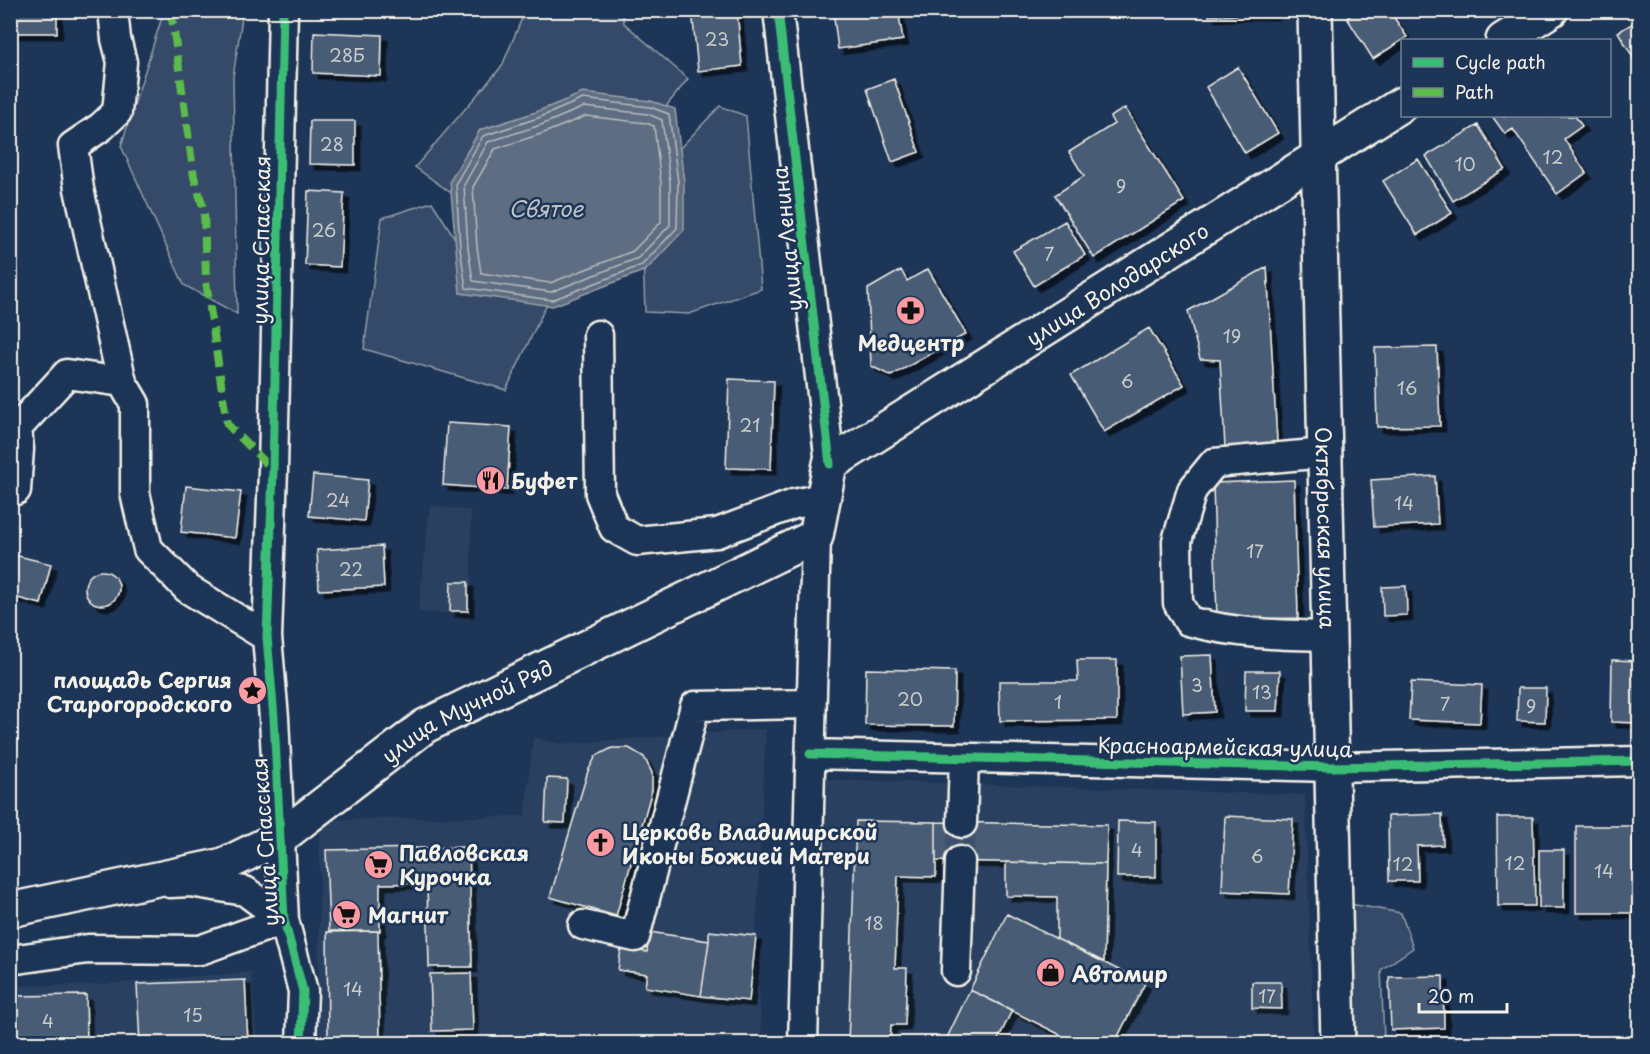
<svg xmlns="http://www.w3.org/2000/svg" width="1650" height="1054" font-family="'Playpen Sans',sans-serif">
  <style>
    .built { fill: #2a4060 }
    .green { fill: #354a67; stroke: #949ea8; stroke-width: 1.5 }
    .water { fill: #5e6d82; stroke: #9aa2ab; stroke-width: 1.5 }
    .lines { fill: none; stroke-linecap: round; stroke-linejoin: round }
    .shore { stroke: #b8bcbf; stroke-width: 1.5 }
    .building { fill: #485b74; stroke: #f4f1e8; stroke-width: 1.5; filter: url(#shadow) }
    .minor-tunnel { stroke: #3d516d; stroke-width: 28; stroke-dasharray: 28 14; stroke-linecap: butt }
    .minor-casing { stroke: #f4f1e8; stroke-width: 33 }
    .major-casing { stroke: #f4f1e8; stroke-width: 38 }
    .minor { stroke: #1d3557; stroke-width: 28 }
    .major { stroke: #1d3557; stroke-width: 33 }
    .quiet { stroke: #5cbc4b; stroke-width: 8; stroke-dasharray: 15 8; stroke-linecap: butt }
    .cycleway-casing { stroke: #1d3557; stroke-width: 13 }
    .cycleway { stroke: #3abd76; stroke-width: 9 }
    .labels { text-anchor: middle; dominant-baseline: central; stroke-width: 5; stroke-linejoin: round; paint-order: stroke }
    .number-label { font-size: 18px; fill: #c9cccb }
    .street-label { font-size: 21px; fill: #f4f1e8; stroke: #1d3557 }
    .poi-label { font-size: 21px; font-weight: bold; fill: #f4f1e8; stroke: #1d3557; text-anchor: start }
    .water-label { font-size: 22px; font-style: italic; fill: #c0c3c4; stroke: #1d3557 }
  </style>
  <defs>
    <filter id="shadow"><feDropShadow dx="5.5" dy="5.5" stdDeviation="0" flood-color="#0009"/></filter>
  </defs>
  <rect width="100%" height="100%" fill="#1d3557"/>
  <filter id="ink" filterUnits="userSpaceOnUse"><feTurbulence type="fractalNoise" baseFrequency=".0167" numOctaves="2"/><feDisplacementMap in="SourceGraphic" scale="12" xChannelSelector="R" yChannelSelector="G"/><feConvolveMatrix kernelMatrix="1 2 1 2 8 2 1 2 1" color-interpolation-filters="sRGB"/></filter>
  <g filter="url(#ink)">
    <path class="built" d="M430,505L471,511V614L418,612Z
      M766,729L756,936L762,1043L318,1044L320,820L525,816L533,737L559,744Z
      M825,779L1305,795L1314,1043L820,1044Z
      M251,972L257,1043H11L10,986L94,985Z"/>
    <path class="green" d="M164,11H243L233,77L237,314L184,285L121,146Z
      M525,11H622L624,23L688,79L651,125L458,198L415,167L502,66Z
      M720,106L746,116L761,289L689,314L645,312L643,253L661,168Z
      M432,202L479,276L553,291L506,390L364,349L382,218Z
      M1350,904L1401,913L1413,948L1381,970L1384,1039L1375,1043H1354Z"/>
    <path class="water" d="M583,93L651,101L675,109L684,182V230L646,270L553,306L460,293L450,181L480,130L536,112Z"/>
    <g class="lines">
      <path class="shore" d="M583,99L650,107L669,114L678,182L677,228L642,265L552,300L466,288L460,248L456,183L483,136L538,118Z
        M584,107L648,114L662,120L670,182V225L638,258L551,292L473,281L468,248L464,185L488,142L541,125Z
        M586,116L646,123L654,126L661,183V222L633,251L550,283L481,273L477,247L473,187L495,149L544,133Z"/>
    </g>
    <path class="building" d="M10,10H57V33H10Z
      M692,10H737L742,66L698,71Z
      M833,10H898L903,40L838,49Z
      M1209,10H1275V14L1209,16Z
      M1358,10H1389L1407,37L1373,59L1347,18Z
      M1640,19V69L1618,32Z
      M314,32L382,35L381,76L313,73Z
      M1238,67L1278,133L1245,153L1206,87Z
      M894,79L919,152L892,162L867,89Z
      M1125,108L1184,201L1094,258L1055,195L1084,176L1069,152L1114,124L1110,117Z
      M1492,116H1575L1582,126L1564,139L1586,173L1557,194L1513,129L1505,134Z
      M310,121H355V165L309,164Z
      M1478,125L1505,169L1453,201L1426,156Z
      M1418,159L1452,213L1417,235L1383,181Z
      M308,191L344,193L340,267L305,265Z
      M1065,221L1085,255L1034,286L1013,251Z
      M1267,267L1277,442L1225,447L1220,360L1200,359L1188,311Z
      M928,269L966,334L891,376L871,366L868,289L901,270L907,281Z
      M1149,328L1184,385L1104,432L1071,375Z
      M1437,347L1440,426L1377,427L1375,348Z
      M729,379L774,381L771,469L726,468Z
      M447,423L511,427L507,490L443,485Z
      M313,475L368,480L364,521L309,516Z
      M1435,476L1438,524L1374,527L1371,480Z
      M1294,480L1298,618L1217,620L1213,483Z
      M186,486L241,492L235,538L181,532Z
      M382,546L384,587L319,590L317,550Z
      M10,554L51,564L41,604L10,596Z
      M85 588a17 17 0 1 1 34 0a17 17 0 1 1-34 0Z
      M451,582H468V611H450Z
      M1406,586L1407,615L1383,616L1382,587Z
      M1212,655L1215,712L1183,714L1180,656Z
      M1077,660H1117V720L1000,721L999,681H1078Z
      M1612,660L1640,661V723L1611,722Z
      M866,669L955,671L954,726L865,725Z
      M1246,671H1280L1278,711H1245Z
      M1411,682L1482,685L1480,723L1409,720Z
      M1518,688H1546L1545,722L1517,721Z
      M612,748H629L644,757L652,773V790L616,916L550,897L588,771L596,756Z
      M547,778L567,779L565,823L545,822Z
      M1442,814L1443,845L1417,846L1418,881H1389L1388,816Z
      M1225,816L1293,819L1289,894L1222,891Z
      M1497,817H1533L1535,906H1498Z
      M856,821L936,822V877L898,876L895,968H907L905,1025H891L890,1044H848Z
      M1118,821L1156,822V877H1117Z
      M936,822L1107,825L1106,864L936,861Z
      M1576,826H1633V913H1576Z
      M469,847L472,967H429L427,883L380,884V931H329L326,850Z
      M1539,850H1564V908H1539Z
      M1006,862L1106,864L1104,962L1057,939V897L1006,896Z
      M1007,914L1145,983L1114,1044H1079L970,990Z
      M378,931L380,1044H328L327,932Z
      M709,931L756,936L749,1001L701,996L709,941Z
      M649,932L709,941L701,996L645,987L647,974L618,970L621,949L647,952Z
      M471,973L473,1030L432,1031L430,974Z
      M1443,976L1444,1028L1391,1030L1389,977Z
      M245,980L248,1044H140L137,984Z
      M1252,982H1281L1282,1009L1252,1008Z
      M970,990L1012,1010L996,1044H944Z
      M86,995L87,1044H10V996Z"/>
    <g class="lines">
      <path class="minor-tunnel" d="M960,861L962,823"/>
      <defs>
        <path id="minor" d="M113,10L116,39L122,62L117,112L101,127L73,146L79,189L122,382L135,404V493L148,549L188,589L267,637
          M283,10L273,470L267,637L274,718L284,920L303,991L301,1044
          M778,10L830,464
          M598,335L600,494L614,528L637,541L717,533L794,504L822,498
          M10,429L17,428L67,374L122,382
          M1325,453L1214,463L1192,490L1177,541L1178,603L1188,621C1236,634 1280,635 1329,636
          M10,489L16,490L19,449L17,428
          M810,754L1332,767L1640,761
          M962,823L964,758
          M170,883L190,882L245,891L284,920
          M583,925L635,937L695,706L811,704
          M10,960L88,949L200,950L284,920
          M956,971L960,861
          M803,1044L816,536"/>
        <g id="major">
          <path id="s1" d="M1315,10L1338,1044"/>
          <path d="M1503,40L1551,10"/>
          <path id="s2" d="M10,910L224,865L281,837L425,726L816,536L830,464L1402,104"/>
        </g>
      </defs>
      <use href="#minor" class="minor-casing"/>
      <use href="#major" class="major-casing"/>
      <use href="#minor" class="minor"/>
      <use href="#major" class="major"/>
      <path class="quiet" d="M171,10L194,177L204,210L206,281L227,424L273,470"/>
      <defs>
        <path id="cycleway" d="M283,10L273,470L267,637L274,718L284,920L303,991L301,1044
          M778,10L830,464
          M810,754L1332,767L1640,761"/>
      </defs>
      <use href="#cycleway" class="cycleway-casing"/>
      <use href="#cycleway" class="cycleway"/>
    </g>
  </g>
  <defs>
    <symbol id="pharmacy-disc" viewBox="-11 -11 22 22"><circle r="9.5" fill="#ff9aa2" stroke="#1d3557"/><path d="M-2-6h4v4h4v4h-4v4h-4v-4h-4v-4h4Z" fill="#111"/></symbol>
    <symbol id="restaurant-disc" viewBox="-11 -11 22 22"><circle r="9.5" fill="#ff9aa2" stroke="#1d3557"/><path d="M-5-6h1v4h1v-4h1v4h1v-4h1v5L-1.5 .5V6h-2V.5L-5-1ZM5-6V6H3V1.5H1.5Q1.5-4 5-6Z" fill="#111"/></symbol>
    <symbol id="sight-disc" viewBox="-11 -11 22 22"><circle r="9.5" fill="#ff9aa2" stroke="#1d3557"/><path d="M0-6L1.8-2.2L6-1.7L2.9 1.2L3.7 5.4L0 3.3L-3.7 5.4L-2.9 1.2L-6-1.7L-1.8-2.2Z" fill="#111"/></symbol>
    <symbol id="church-disc" viewBox="-11 -11 22 22"><circle r="9.5" fill="#ff9aa2" stroke="#1d3557"/><path d="M-1.2-6h2.4v3.5h3.3v2.4h-3.3V6h-2.4V-.1h-3.3v-2.4h3.3Z" fill="#111"/></symbol>
    <symbol id="supermarket-disc" viewBox="-11 -11 22 22"><circle r="9.5" fill="#ff9aa2" stroke="#1d3557"/><path d="M-6-5.5h2.5l.6 2H6L4.5 2H-2.5L-4.4-4H-6ZM-1.5 3.2a1.3 1.3 0 1 0 .1 0ZM3 3.2a1.3 1.3 0 1 0 .1 0Z" fill="#111"/></symbol>
    <symbol id="shop-disc" viewBox="-11 -11 22 22"><circle r="9.5" fill="#ff9aa2" stroke="#1d3557"/><path d="M-5-2.5h2.3a2.7 3.5 0 0 1 5.4 0H5L5.5 6h-11ZM-1.5-2.5h3a1.5 2.3 0 0 0-3 0Z" fill="#111"/></symbol>
  </defs>
  <g fill-rule="evenodd">
    <use href="#pharmacy-disc" x="894" y="294" width="33" height="33"/>
    <use href="#restaurant-disc" x="474" y="464" width="33" height="33"/>
    <use href="#sight-disc" x="236" y="674" width="33" height="33"/>
    <use href="#church-disc" x="584" y="826" width="33" height="33"/>
    <use href="#supermarket-disc" x="362" y="848" width="33" height="33"/>
    <use href="#supermarket-disc" x="330" y="898" width="33" height="33"/>
    <use href="#shop-disc" x="1034" y="956" width="33" height="33"/>
  </g>
  <g class="labels">
    <g class="number-label">
      <text x="717" y="38">23</text>
      <text x="347" y="54">28Б</text>
      <text x="332" y="143">28</text>
      <text x="1553" y="156">12</text>
      <text x="1465" y="163">10</text>
      <text x="1121" y="185">9</text>
      <text x="324" y="229">26</text>
      <text x="1049" y="253">7</text>
      <text x="1232" y="335">19</text>
      <text x="1127" y="380">6</text>
      <text x="1407" y="387">16</text>
      <text x="750" y="424">21</text>
      <text x="338" y="499">24</text>
      <text x="1404" y="502">14</text>
      <text x="1255" y="550">17</text>
      <text x="351" y="568">22</text>
      <text x="1197" y="684">3</text>
      <text x="1262" y="691">13</text>
      <text x="910" y="698">20</text>
      <text x="1058" y="701">1</text>
      <text x="1445" y="703">7</text>
      <text x="1531" y="705">9</text>
      <text x="1137" y="849">4</text>
      <text x="1257" y="855">6</text>
      <text x="1515" y="862">12</text>
      <text x="1403" y="863">12</text>
      <text x="1604" y="870">14</text>
      <text x="874" y="922">18</text>
      <text x="353" y="988">14</text>
      <text x="1267" y="995">17</text>
      <text x="193" y="1014">15</text>
      <text x="48" y="1020">4</text>
    </g>
    <g class="street-label">
      <text transform="translate(786 239) rotate(-96)">улица Ленина</text>
      <text transform="translate(260 240) rotate(-89)">улица Спасская</text>
      <text stroke="none"><textPath href="#s2" startOffset="1311">улица Володарского</textPath></text>
      <text stroke="none"><textPath href="#s1" startOffset="518">Октябрьская улица</textPath></text>
      <text stroke="none"><textPath href="#s2" startOffset="508">улица Мучной Ряд</textPath></text>
      <text transform="translate(1225 746) rotate(1)">Красноармейская улица</text>
      <text transform="translate(264 842) rotate(-94)">улица Спасская</text>
    </g>
    <g class="poi-label">
      <text x="911" y="342" text-anchor="middle">Медцентр</text>
      <text x="511" y="480">Буфет</text>
      <text x="232" y="679" text-anchor="end">площадь Сергия<tspan x="232" dy="24">Старогородского</tspan></text>
      <text x="622" y="831">Церковь Владимирской<tspan x="622" dy="24">Иконы Божией Матери</tspan></text>
      <text x="399" y="852">Павловская<tspan x="399" dy="24">Курочка</tspan></text>
      <text x="368" y="914">Магнит</text>
      <text x="1072" y="973">Автомир</text>
    </g>
    <g class="water-label">
      <text x="546" y="207">Святое</text>
    </g>
  </g>
  <rect width="1650" height="1054" fill="none" stroke="#1d3557" stroke-width="36"/>
  <rect x="18" y="18" width="1614" height="1018" fill="none" stroke="#f4f1e8" stroke-width="2" filter="url(#ink)"/>
  <rect x="1401" y="39" width="210" height="78" fill="#1d3557" stroke="#738091" stroke-width="1.5"/>
  <rect x="1413" y="58" width="30" height="9" fill="#3abd76" stroke="#738091" stroke-width="1.5"/>
  <text x="1455" y="69" font-size="18" fill="#f4f1e8">Cycle path</text>
  <rect x="1413" y="88" width="30" height="9" fill="#5cbc4b" stroke="#738091" stroke-width="1.5"/>
  <text x="1455" y="99" font-size="18" fill="#f4f1e8">Path</text>
  <path d="M1419 1003v9h88v-9" fill="none" stroke="#f4f1e8" stroke-width="3"/>
  <text x="1428" y="1003" font-size="18" fill="#f4f1e8" stroke="#1d3557" stroke-width="4.5" paint-order="stroke">20 m</text>
</svg>
